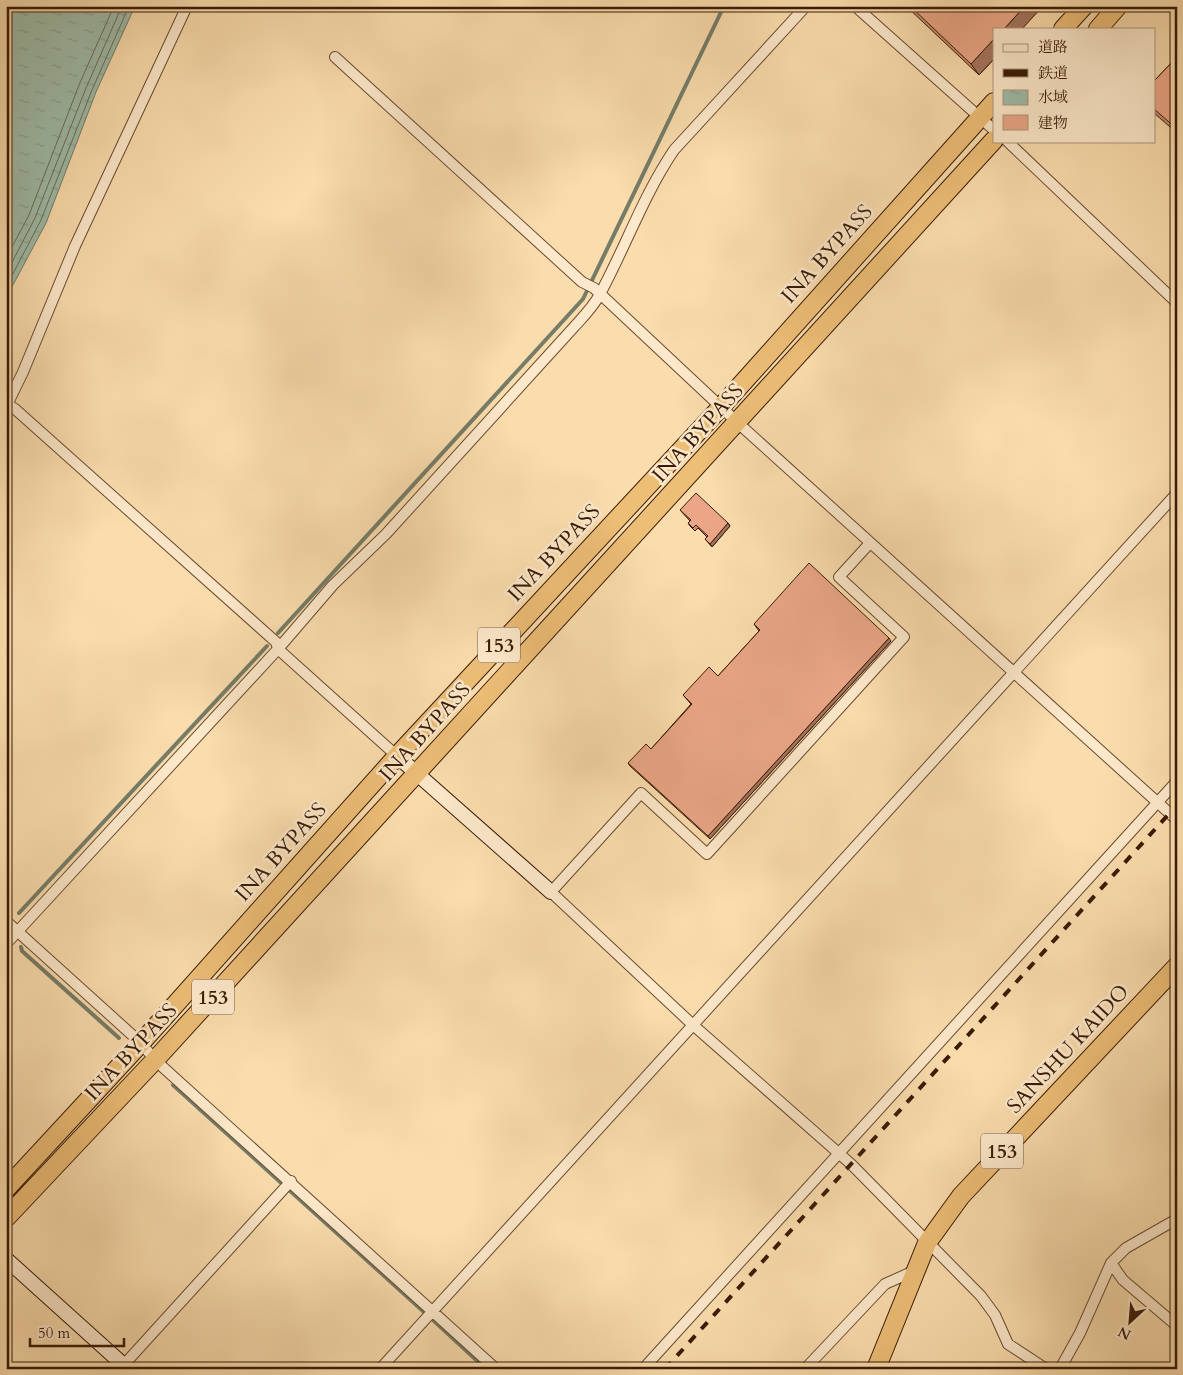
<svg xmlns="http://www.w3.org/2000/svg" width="1183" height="1375" font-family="Cardo,'Noto Serif JP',serif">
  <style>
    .water { fill: url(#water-ripples); stroke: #757c68 }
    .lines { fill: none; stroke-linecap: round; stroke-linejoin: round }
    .shore { stroke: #6b6c58; stroke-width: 1 }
    .stream { stroke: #757c68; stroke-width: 4 }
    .street-casing { stroke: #684b30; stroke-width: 12 }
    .secondary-casing { stroke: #381b06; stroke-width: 16 }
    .highway-casing { stroke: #381b06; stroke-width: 20 }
    .street { stroke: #fce8ca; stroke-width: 10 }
    .secondary { stroke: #fce8ca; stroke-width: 14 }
    .highway { stroke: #edbe76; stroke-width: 18 }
    .rail { stroke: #381b06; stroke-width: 4; stroke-dasharray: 9 9; stroke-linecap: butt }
    .wall { fill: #c98f73; stroke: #381b06 }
    .shaded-wall { fill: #a4745e; stroke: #381b06 }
    .building { fill: #eaa686; stroke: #381b06 }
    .labels { text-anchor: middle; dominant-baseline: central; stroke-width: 5; stroke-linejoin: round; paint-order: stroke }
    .shield { fill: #fce8ca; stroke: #735841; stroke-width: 1 }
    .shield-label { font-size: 20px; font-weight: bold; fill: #381b06 }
    .street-label { font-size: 21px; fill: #381b06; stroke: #fce8ca }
  </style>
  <defs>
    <pattern id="water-ripples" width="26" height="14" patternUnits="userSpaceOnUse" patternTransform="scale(1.25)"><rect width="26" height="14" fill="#9ebca9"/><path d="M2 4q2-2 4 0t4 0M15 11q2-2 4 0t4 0" fill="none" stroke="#89a190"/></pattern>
  </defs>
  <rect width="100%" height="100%" fill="#fadcad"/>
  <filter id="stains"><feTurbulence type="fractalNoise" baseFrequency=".004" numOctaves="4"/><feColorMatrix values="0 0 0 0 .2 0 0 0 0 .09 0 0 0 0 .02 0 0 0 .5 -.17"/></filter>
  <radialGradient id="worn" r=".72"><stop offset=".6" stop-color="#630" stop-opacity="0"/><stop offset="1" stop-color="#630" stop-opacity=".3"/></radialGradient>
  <path class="water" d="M6,6H135L96,92L46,223L6,298Z"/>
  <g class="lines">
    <path class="shore" d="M6,258L29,215L79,85L114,6
      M6,274L35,218L86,88L122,6
      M6,287L41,220L92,90L129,6"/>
    <path class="stream" d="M278,633L583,299L724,6
      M19,913L267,646
      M21,947L22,951L119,1038
      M173,1085L424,1312
      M433,1320L486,1369"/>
    <defs>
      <path id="street" d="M855,6L994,130
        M335,57L582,282L594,288L738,423L1177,820
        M1007,141L1177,303
        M7,404L15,409L276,642L278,649L397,756
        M6,407L23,372L75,246L187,6
        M870,543L839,577L904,637L707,854L641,793L551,892L693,1025L851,1164L981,1296L995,1315L1008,1344L1046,1369
        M6,921L141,1043L155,1060L496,1369
        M6,944L278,649L333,585L386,534L574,327C583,317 594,306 600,294C626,246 643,196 674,150L806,6
        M1111,1263L1123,1280L1177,1326
        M120,1369L291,1181
        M380,1369L1177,493
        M643,1369L1177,781
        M805,1369L885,1284L914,1271
        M1060,1369L1080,1333L1111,1263L1126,1248L1177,1219"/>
      <path id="secondary" d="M397,756L551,892
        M6,1259L128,1369"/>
      <path id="highway" d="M1063,29L1084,6
        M1098,29L1118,6
        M6,1189L141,1043L397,756L721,407L994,102
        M6,1218L155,1060L994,140
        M876,1369L927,1243L961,1196L1177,966"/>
    </defs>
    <use href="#street" class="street-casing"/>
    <use href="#secondary" class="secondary-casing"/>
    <use href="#highway" class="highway-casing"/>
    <use href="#street" class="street"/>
    <use href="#secondary" class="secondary"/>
    <use href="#highway" class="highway"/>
    <path class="rail" d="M665,1369L1177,805"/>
  </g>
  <path class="wall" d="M906,6H1043L994,29V59L979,75Z
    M1177,57V133L1154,113V81Z
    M680,510L728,523L730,526L712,547L705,539L707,537L698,528L695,531L690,526L688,523L690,521Z
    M754,624L891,641L710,839L630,766L628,763L651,749L691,704L683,695L718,676L759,631Z"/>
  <path class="shaded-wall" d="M1025,6H1043L1022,29H1004Z
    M994,39V59L979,75L971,64Z
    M728,523L730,526L712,547L710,544Z
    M889,638L891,641L710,839L708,836Z"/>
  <path class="building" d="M910,6H1025L1004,29H994V39L971,64Z
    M1177,57V129L1154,109V81Z
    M696,493L728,523L710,544L705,539L708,536L696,525L693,528L688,523L691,520L680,510Z
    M809,563L889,638L708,836L628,763L646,744L651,749L692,704L683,695L709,667L718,676L760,630L754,624Z"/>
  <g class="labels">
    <g class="shield">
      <rect x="478" y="627.5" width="42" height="35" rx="4"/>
      <rect x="192" y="979.5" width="42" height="35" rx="4"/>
      <rect x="981" y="1133.5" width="42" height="35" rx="4"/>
    </g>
    <g class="shield-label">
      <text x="499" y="645">153</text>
      <text x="213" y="997">153</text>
      <text x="1002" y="1151">153</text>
    </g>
    <g class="street-label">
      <text transform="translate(827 254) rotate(-48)">INA BYPASS</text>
      <text transform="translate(698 433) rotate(-48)">INA BYPASS</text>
      <text transform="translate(554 553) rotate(-47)">INA BYPASS</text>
      <text transform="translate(425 732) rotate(-48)">INA BYPASS</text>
      <text transform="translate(281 852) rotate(-48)">INA BYPASS</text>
      <text transform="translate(1068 1049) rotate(-47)">SANSHU KAIDO</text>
      <text transform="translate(131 1052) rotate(-47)">INA BYPASS</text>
    </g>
  </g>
  <rect width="1183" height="1375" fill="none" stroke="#fadcad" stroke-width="25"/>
  <rect x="8" y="8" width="1168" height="1360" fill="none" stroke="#381b06" stroke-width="2.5"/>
  <rect x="12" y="12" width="1158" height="1350" fill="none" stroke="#381b06"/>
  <rect x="993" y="28" width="162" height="115" fill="#fce8ca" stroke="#ae967c"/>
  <rect x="1003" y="44" width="25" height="8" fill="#fce8ca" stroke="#ae967c"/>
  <text x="1038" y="52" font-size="15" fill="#381b06">道路</text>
  <rect x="1003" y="69" width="25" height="8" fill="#381b06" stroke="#ae967c"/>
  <text x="1038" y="78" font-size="15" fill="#381b06">鉄道</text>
  <rect x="1003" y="90" width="25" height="15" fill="url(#water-ripples)" stroke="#ae967c"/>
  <text x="1038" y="102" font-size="15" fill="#381b06">水域</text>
  <rect x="1003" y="115" width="25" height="15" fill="#eaa686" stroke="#ae967c"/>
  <text x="1038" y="128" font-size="15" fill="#381b06">建物</text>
  <g transform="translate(1130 1322) rotate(206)" stroke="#fce8ca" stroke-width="4" paint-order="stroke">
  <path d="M0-4L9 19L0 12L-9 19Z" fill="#381b06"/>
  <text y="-8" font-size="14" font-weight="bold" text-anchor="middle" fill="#381b06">N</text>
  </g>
  <path d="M30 1338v8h94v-8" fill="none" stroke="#381b06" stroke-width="2.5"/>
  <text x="38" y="1338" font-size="15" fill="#381b06" stroke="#fce8ca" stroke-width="4" paint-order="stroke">50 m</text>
  <rect width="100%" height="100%" filter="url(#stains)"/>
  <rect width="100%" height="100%" fill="url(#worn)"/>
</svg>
